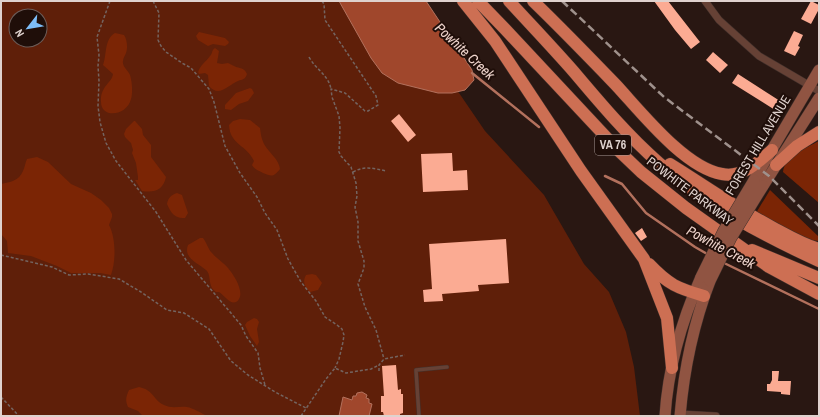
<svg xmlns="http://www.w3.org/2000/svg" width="820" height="417" font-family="'Archivo Narrow',sans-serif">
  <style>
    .green { fill: #5f1f09; fill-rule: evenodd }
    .forest { fill: #7b2505 }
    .water { fill: #a0472c; stroke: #b3715d }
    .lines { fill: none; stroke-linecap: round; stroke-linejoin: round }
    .stream { stroke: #b3715d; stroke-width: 2.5 }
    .building { fill: #fbab93 }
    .lane-casing { stroke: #42312c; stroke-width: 4.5 }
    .street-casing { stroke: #42312c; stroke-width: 8 }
    .secondary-casing { stroke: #42312c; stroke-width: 12 }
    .highway-casing { stroke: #42312c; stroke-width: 13 }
    .path { stroke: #746460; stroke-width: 1.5; stroke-dasharray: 3 2; stroke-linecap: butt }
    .lane { stroke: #664135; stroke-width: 3.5 }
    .street { stroke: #664135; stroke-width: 7 }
    .secondary { stroke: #905442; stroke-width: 11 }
    .highway { stroke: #cd6f53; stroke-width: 12 }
    .rail { stroke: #9f918c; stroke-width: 2.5; stroke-dasharray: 8 4; stroke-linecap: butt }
    .secondary-bridge-casing { stroke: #42312c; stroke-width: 12; stroke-linecap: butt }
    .secondary-bridge { stroke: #905442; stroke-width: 11 }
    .labels { text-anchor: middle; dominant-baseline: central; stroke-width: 4; stroke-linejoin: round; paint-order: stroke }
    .shield { fill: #1f0e09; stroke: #a59793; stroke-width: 1 }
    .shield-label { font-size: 12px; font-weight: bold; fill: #dfd2ce }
    .street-label { font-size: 13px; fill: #dfd2ce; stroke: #1f0e09 }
    .water-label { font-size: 14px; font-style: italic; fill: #eed4cc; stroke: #1f0e09 }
  </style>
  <rect width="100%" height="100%" fill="#291712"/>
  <path class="green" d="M1,1H385L427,46L485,131L544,195L584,264L609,292L626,332L634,367L640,416H1ZM16,16H40V40H16Z"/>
  <path class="forest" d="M199,32L225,38L229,42L228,44L225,46L213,44L208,46L198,40L196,36Z
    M115,33L124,35C127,39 128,48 126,53C125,56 123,58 123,61C122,67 128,70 130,75C132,81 133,93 131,99C127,116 101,119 101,102C100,86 112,83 113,74L103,65C107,55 104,39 115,33Z
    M215,48L219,51L217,63L222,64L228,63C230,64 232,65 234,66C240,69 244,67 247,74C245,80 243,79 238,81C228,85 219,98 209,86L208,75L205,73L199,74L198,72C201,64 206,62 210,56C213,53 211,51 215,48Z
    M250,88L252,89L254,93L248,101L239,104L231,110L225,109V105L236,93Z
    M240,119L250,120L260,128C261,135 261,137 264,144C269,153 279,159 280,169C273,178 271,176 263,173C258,170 255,170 252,165L254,161C247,145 230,145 229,125L233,121Z
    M134,121H135L142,129L143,135L151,145V157L166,177C163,190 155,193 142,191L135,180H138V177L136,163L132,153L133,150L131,143L125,137L124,134L126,129Z
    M819,141V203L783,172C785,156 806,148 819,141Z
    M37,157L48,162L71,184L91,193L101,200L109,208L112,214V217L109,225C116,238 116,261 111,275L100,273H71L57,266L31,256L8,253L7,241L1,234V184C10,182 19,181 23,171C25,167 25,163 27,159Z
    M770,190L819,237V241L809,240L756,213Z
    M177,193L182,195L188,213L185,218C175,219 171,213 167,204C168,198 171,195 177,193Z
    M200,238H203C207,243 208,249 212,253C217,259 224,263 228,268C234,275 244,291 239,299C233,309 224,295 219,292C218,292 217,292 216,292C207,286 212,275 206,270C198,263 183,258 188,245Z
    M312,274L316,275L322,283L318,290L310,292C305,287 302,282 306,275Z
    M254,318L257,319L259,322L257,329L259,342L257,346L250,336L245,325L247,322Z
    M139,387C154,390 153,400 164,405C172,409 179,406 187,407C193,408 201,413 207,416H143L138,411L128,407C125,400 126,397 129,390Z"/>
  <path class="water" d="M339,1H426L472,70L474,80L465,90L452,93H438L398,83L382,73L371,58Z
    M362,392L367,395L366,398L369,399V403L372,404L369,416H339L343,397L352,400L353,396H356L357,393Z"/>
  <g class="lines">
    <path class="stream" d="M472,73L539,127
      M605,176L622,184L646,213L695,247L709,255
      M722,262L819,309"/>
  </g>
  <path class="building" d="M654,1H668L700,42L691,49L675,30Z
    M811,1L819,5V9L811,24L801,19Z
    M794,31L803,35L798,46L800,47L795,56L784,51Z
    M713,52L728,65L720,73L706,60Z
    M738,74L780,101L775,110L732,83Z
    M399,114L416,135L408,142L391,121Z
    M452,153L453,171L467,170L468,190L423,192L421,154Z
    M642,228L647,237L641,241L635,233Z
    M506,239L509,283L478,285L479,291L442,294L443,301L424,302L423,290L432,289L429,244Z
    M396,365L398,390L401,389V394H403V413L400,414V416H384L383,412H381V396H384L382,366Z
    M772,371H779L778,381H791L790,395L781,394V392L767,391V384H770L772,380Z"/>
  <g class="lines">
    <defs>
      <path id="lane" d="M419,416L416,370L447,367"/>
      <path id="street" d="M705,1L719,20L759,56L819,91
        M680,414L716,416"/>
      <path id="secondary" d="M754,180L819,70
        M763,186L819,98
        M665,416C668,369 682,320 701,277
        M680,416C684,369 693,325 710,281"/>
      <path id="highway" d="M463,1L495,41L581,171L644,259L667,318L672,368
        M478,1L505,29L620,152L641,172L686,208L769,267L819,294
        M509,1C531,25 553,48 574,72C601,104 628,136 659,163C706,205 762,235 819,261
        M533,1C561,28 589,57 616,85C641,112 685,168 722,174C743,178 757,163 772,150
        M670,164C704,185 736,208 772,227C787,235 802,244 819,249
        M776,165L797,146L819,132
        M752,250L819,278
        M649,264C669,285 677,288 704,296"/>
    </defs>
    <use href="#lane" class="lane-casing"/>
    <use href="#street" class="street-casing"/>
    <use href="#secondary" class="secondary-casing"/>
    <use href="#highway" class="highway-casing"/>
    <path class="path" d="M110,1L97,37L99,55L98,66L99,81L98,106L100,122L106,143L116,161L156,212L186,260L241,325L246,336L258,353L260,368L265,385
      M153,1L159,13L158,40L161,46L166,52L182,63L191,68L209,89L214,102L225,146L240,173L257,197L265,213L277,230L288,259L301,282L316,301L325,317L337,325L342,329L344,335L343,342L339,359L335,368
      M322,1L324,4L325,20L376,96L378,105L368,111H365L345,93L331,89L332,97L339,116L340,128L339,152L341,156L351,167L356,183L357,196L355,207L358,222V241L364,261V268L358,284L365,307L376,330L384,359
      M309,57C316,70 328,74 331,89
      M353,172C365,165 375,169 387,171
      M1,255L52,267L69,275L88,274L119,279L141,292L167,310L184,313L209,329L231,361L248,375L275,392L306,408
      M379,371V365L384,359L405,355
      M1,397L19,416
      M301,416L326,379L335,368L346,373L371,369L379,365"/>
    <use href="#lane" class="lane"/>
    <use href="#street" class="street"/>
    <use href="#secondary" class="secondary"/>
    <use href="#highway" class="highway"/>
    <path class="rail" d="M562,1L664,97L769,176L819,226"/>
    <defs>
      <path id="secondary-bridge" d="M701,277L724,230L754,180
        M710,281L731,238L763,186"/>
    </defs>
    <use href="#secondary-bridge" class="secondary-bridge-casing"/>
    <use href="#secondary-bridge" class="secondary-bridge"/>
  </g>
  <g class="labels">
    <rect class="shield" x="595" y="135" width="36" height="20" rx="3"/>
    <g class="shield-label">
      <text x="613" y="145">VA 76</text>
    </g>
    <g class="street-label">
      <text transform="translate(758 145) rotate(-59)">FOREST HILL AVENUE</text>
      <text transform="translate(690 191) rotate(37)">POWHITE PARKWAY</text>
    </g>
    <g class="water-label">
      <text transform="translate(465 51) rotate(43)">Powhite Creek</text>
      <text transform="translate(721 247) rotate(28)">Powhite Creek</text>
    </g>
  </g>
  <rect width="820" height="417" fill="none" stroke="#dfd2ce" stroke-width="4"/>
  <g transform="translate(28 28) rotate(239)"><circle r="19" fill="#1f0e09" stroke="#6c5c58"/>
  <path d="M0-3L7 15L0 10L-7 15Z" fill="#7dbef9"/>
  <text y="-6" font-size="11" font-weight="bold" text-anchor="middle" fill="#dfd2ce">N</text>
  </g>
</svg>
